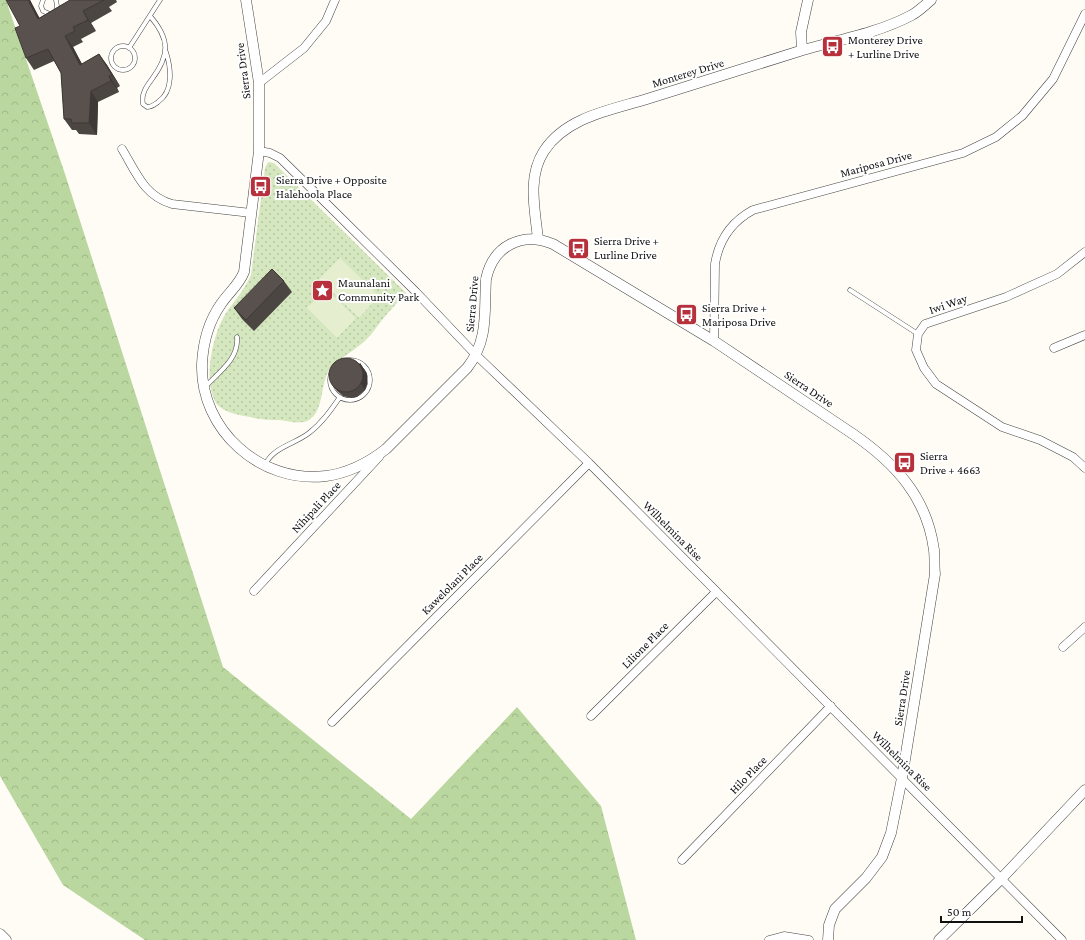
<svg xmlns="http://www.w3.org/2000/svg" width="1085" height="940" font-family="'Crimson Pro',serif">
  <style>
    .forest { fill: url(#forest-crowns) }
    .park { fill: url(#park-dots) }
    .pitch { fill: #e5efd0 }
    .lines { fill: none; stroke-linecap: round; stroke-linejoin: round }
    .service-casing { stroke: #434343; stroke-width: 5 }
    .minor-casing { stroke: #434343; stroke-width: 9 }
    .tertiary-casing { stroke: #434343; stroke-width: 11 }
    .service { stroke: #fff; stroke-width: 4 }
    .minor { stroke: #fff; stroke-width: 8 }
    .tertiary { stroke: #fff; stroke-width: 10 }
    .wall { fill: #4c4642 }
    .shaded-wall { fill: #3e3936 }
    .building { fill: #58514d; stroke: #3e3936 }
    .labels { text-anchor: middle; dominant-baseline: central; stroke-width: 4; stroke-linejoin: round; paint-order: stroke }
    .poi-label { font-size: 12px; fill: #101010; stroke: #fff; text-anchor: start }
    .street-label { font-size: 12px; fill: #101010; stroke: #fff }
  </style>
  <defs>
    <pattern id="forest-crowns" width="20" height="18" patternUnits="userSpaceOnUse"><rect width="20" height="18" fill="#bad79f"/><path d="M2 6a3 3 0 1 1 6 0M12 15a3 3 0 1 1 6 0" fill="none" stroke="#9fb888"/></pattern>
    <pattern id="park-dots" width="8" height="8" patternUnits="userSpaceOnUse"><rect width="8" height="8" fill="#d5e7bf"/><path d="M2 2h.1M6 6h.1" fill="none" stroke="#b6c5a3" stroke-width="1.8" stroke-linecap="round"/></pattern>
  </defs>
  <rect width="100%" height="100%" fill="#fefcf4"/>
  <path class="forest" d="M0,0H6L65,174L223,667L411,819L517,707L601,806L636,940H145L63,885L0,776Z"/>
  <path class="park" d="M268,162L274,163L406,293C398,302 390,310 382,320C375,329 369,339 360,345C352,352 332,363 328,372C321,385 323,412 309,420C300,425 289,421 280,420C269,420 260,420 250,417C239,415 220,412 215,401C203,378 213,333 226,313C235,300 245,289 251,275L265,168Z"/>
  <path class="pitch" d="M340,258L379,296L359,318L319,279Z
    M326,289L356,318L337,338L307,308Z"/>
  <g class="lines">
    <defs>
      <path id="service" d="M43,0L41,6L43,11L50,14
        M56,11L57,6L56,0
        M150,16C170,39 170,55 152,79C146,87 141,94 143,104L147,107C152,107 154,105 158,102C174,91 171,68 166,52
        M111 58a12 12 0 1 1 24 0a12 12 0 1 1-24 0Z
        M129,48L160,0
        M850,290L918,334
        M330 380a20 20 0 1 1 40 0a20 20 0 1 1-40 0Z
        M205,387C219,372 239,359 237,337
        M265,465C273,447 295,444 309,433C322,423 331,410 340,397"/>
      <path id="minor" d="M259,83L304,48L326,21L335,0
        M122,149C136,172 144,196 172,204L251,213
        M259,151L270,153L280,158L328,205L416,292L476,355L589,463L1062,940
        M1085,252L1057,274L1006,297L925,324L918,334L916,350L924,368L936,384L1002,427L1040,440L1073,457L1085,468
        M714,341L715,264C719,239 731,222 753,210L963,153L996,137L1022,116L1053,79L1085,14
        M1054,348L1085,335
        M254,591L379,457
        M1063,647L1085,627
        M591,716L716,592
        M332,722L589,463
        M682,860L831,706
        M769,940L784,936L809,940"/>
      <path id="tertiary" d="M246,0L259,83V151L244,272C239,285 229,292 221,304C209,321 203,343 202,364C200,430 261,484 326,476C349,473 368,463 386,449L467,368C489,340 484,312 486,279C493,246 522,231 553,244L714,341L853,434C895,463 927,497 934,550C935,558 934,566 935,574L902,778L891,833L882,857L866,878L835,909L829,925L828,940
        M802,50L801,32L808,0
        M538,239C535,210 527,177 544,151C566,117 611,110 647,99C699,83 751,66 803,50C839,40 878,33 912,15C919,11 925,5 931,0
        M0,934L6,940
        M939,940L1001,879L1085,790"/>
    </defs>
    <use href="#service" class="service-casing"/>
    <use href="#minor" class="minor-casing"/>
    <use href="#tertiary" class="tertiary-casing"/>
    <use href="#service" class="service"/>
    <use href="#minor" class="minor"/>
    <use href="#tertiary" class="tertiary"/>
  </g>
  <path class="wall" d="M30,0L39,18L70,0H116L117,2L109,7L112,11L91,23L96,31L81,39L83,42L73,47L82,64L99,54L107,65L120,86L117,88L119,92L98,102L97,135L79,134L76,130H72L64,119L61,73L54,61L34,70L26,58L20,26Z
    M284,281L292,292L254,331L242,319L234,308Z
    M360,363L367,374V384L365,390L357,397L351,398L343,396L337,391L333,386Z"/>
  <path class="shaded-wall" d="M28,0H30L46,30L38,19Z
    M83,11L91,23L96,31L88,20Z
    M65,36L73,47L88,76L80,65Z
    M99,54L107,65L120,86L112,75Z
    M109,76L117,88L119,92L111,81Z
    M91,91L98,102L97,135L89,123Z
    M360,363L367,374V384L365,390L361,384Z"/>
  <path class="building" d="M6,0H28L38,19L70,0H104L83,11L88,20L73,27L75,31L65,36L80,65L99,54L112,75L109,76L111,81L91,91L89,123H72L71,119H64L61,73L48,49L26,58L15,28L20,26Z
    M272,269L284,281L246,320L234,308Z
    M329 375a17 17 0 1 1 34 0a17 17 0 1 1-34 0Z"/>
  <defs>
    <symbol id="bus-square" viewBox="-11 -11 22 22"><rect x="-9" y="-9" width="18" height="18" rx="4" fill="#b7313d" stroke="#fff"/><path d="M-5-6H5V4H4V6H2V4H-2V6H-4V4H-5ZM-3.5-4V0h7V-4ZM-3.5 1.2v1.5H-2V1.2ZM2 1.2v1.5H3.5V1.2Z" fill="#fff"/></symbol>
    <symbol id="sight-square" viewBox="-11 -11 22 22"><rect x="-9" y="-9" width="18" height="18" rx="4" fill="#b7313d" stroke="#fff"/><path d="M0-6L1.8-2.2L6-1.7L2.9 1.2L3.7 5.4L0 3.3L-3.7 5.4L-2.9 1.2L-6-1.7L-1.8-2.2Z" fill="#fff"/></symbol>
  </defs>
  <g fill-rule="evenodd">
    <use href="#bus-square" x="820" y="34" width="25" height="25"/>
    <use href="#bus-square" x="248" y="174" width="25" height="25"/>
    <use href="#bus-square" x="566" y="236" width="25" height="25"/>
    <use href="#sight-square" x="310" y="278" width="25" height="25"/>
    <use href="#bus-square" x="674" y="302" width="25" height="25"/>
    <use href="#bus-square" x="892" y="450" width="25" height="25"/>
  </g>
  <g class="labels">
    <g class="poi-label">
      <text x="848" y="40">Monterey Drive<tspan x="848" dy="14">+ Lurline Drive</tspan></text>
      <text x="276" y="180">Sierra Drive + Opposite<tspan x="276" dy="14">Halehoola Place</tspan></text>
      <text x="594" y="241">Sierra Drive +<tspan x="594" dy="14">Lurline Drive</tspan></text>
      <text x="338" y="283">Maunalani<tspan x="338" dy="14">Community Park</tspan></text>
      <text x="702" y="308">Sierra Drive +<tspan x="702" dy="14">Mariposa Drive</tspan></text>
      <text x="920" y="456">Sierra<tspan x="920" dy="14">Drive + 4663</tspan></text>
    </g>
    <g class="street-label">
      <text transform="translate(243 71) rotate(-97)">Sierra Drive</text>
      <text transform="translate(688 73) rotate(-17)">Monterey Drive</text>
      <text transform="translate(876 164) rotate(-15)">Mariposa Drive</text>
      <text transform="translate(472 304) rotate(-85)">Sierra Drive</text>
      <text transform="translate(948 304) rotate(-19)">Iwi Way</text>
      <text transform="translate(809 389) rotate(34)">Sierra Drive</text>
      <text transform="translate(316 507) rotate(-47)">Nihipali Place</text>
      <text transform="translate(673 531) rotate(45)">Wilhelmina Rise</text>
      <text transform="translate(452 584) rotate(-45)">Kawelolani Place</text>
      <text transform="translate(645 645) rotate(-45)">Lilione Place</text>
      <text transform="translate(902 698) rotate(-81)">Sierra Drive</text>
      <text transform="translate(902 761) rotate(45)">Wilhelmina Rise</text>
      <text transform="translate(748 775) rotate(-46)">Hilo Place</text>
    </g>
  </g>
  <path d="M941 916v6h81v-6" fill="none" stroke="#101010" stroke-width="2"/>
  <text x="947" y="916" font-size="12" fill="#101010" stroke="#ffffff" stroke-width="3" paint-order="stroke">50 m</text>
</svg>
